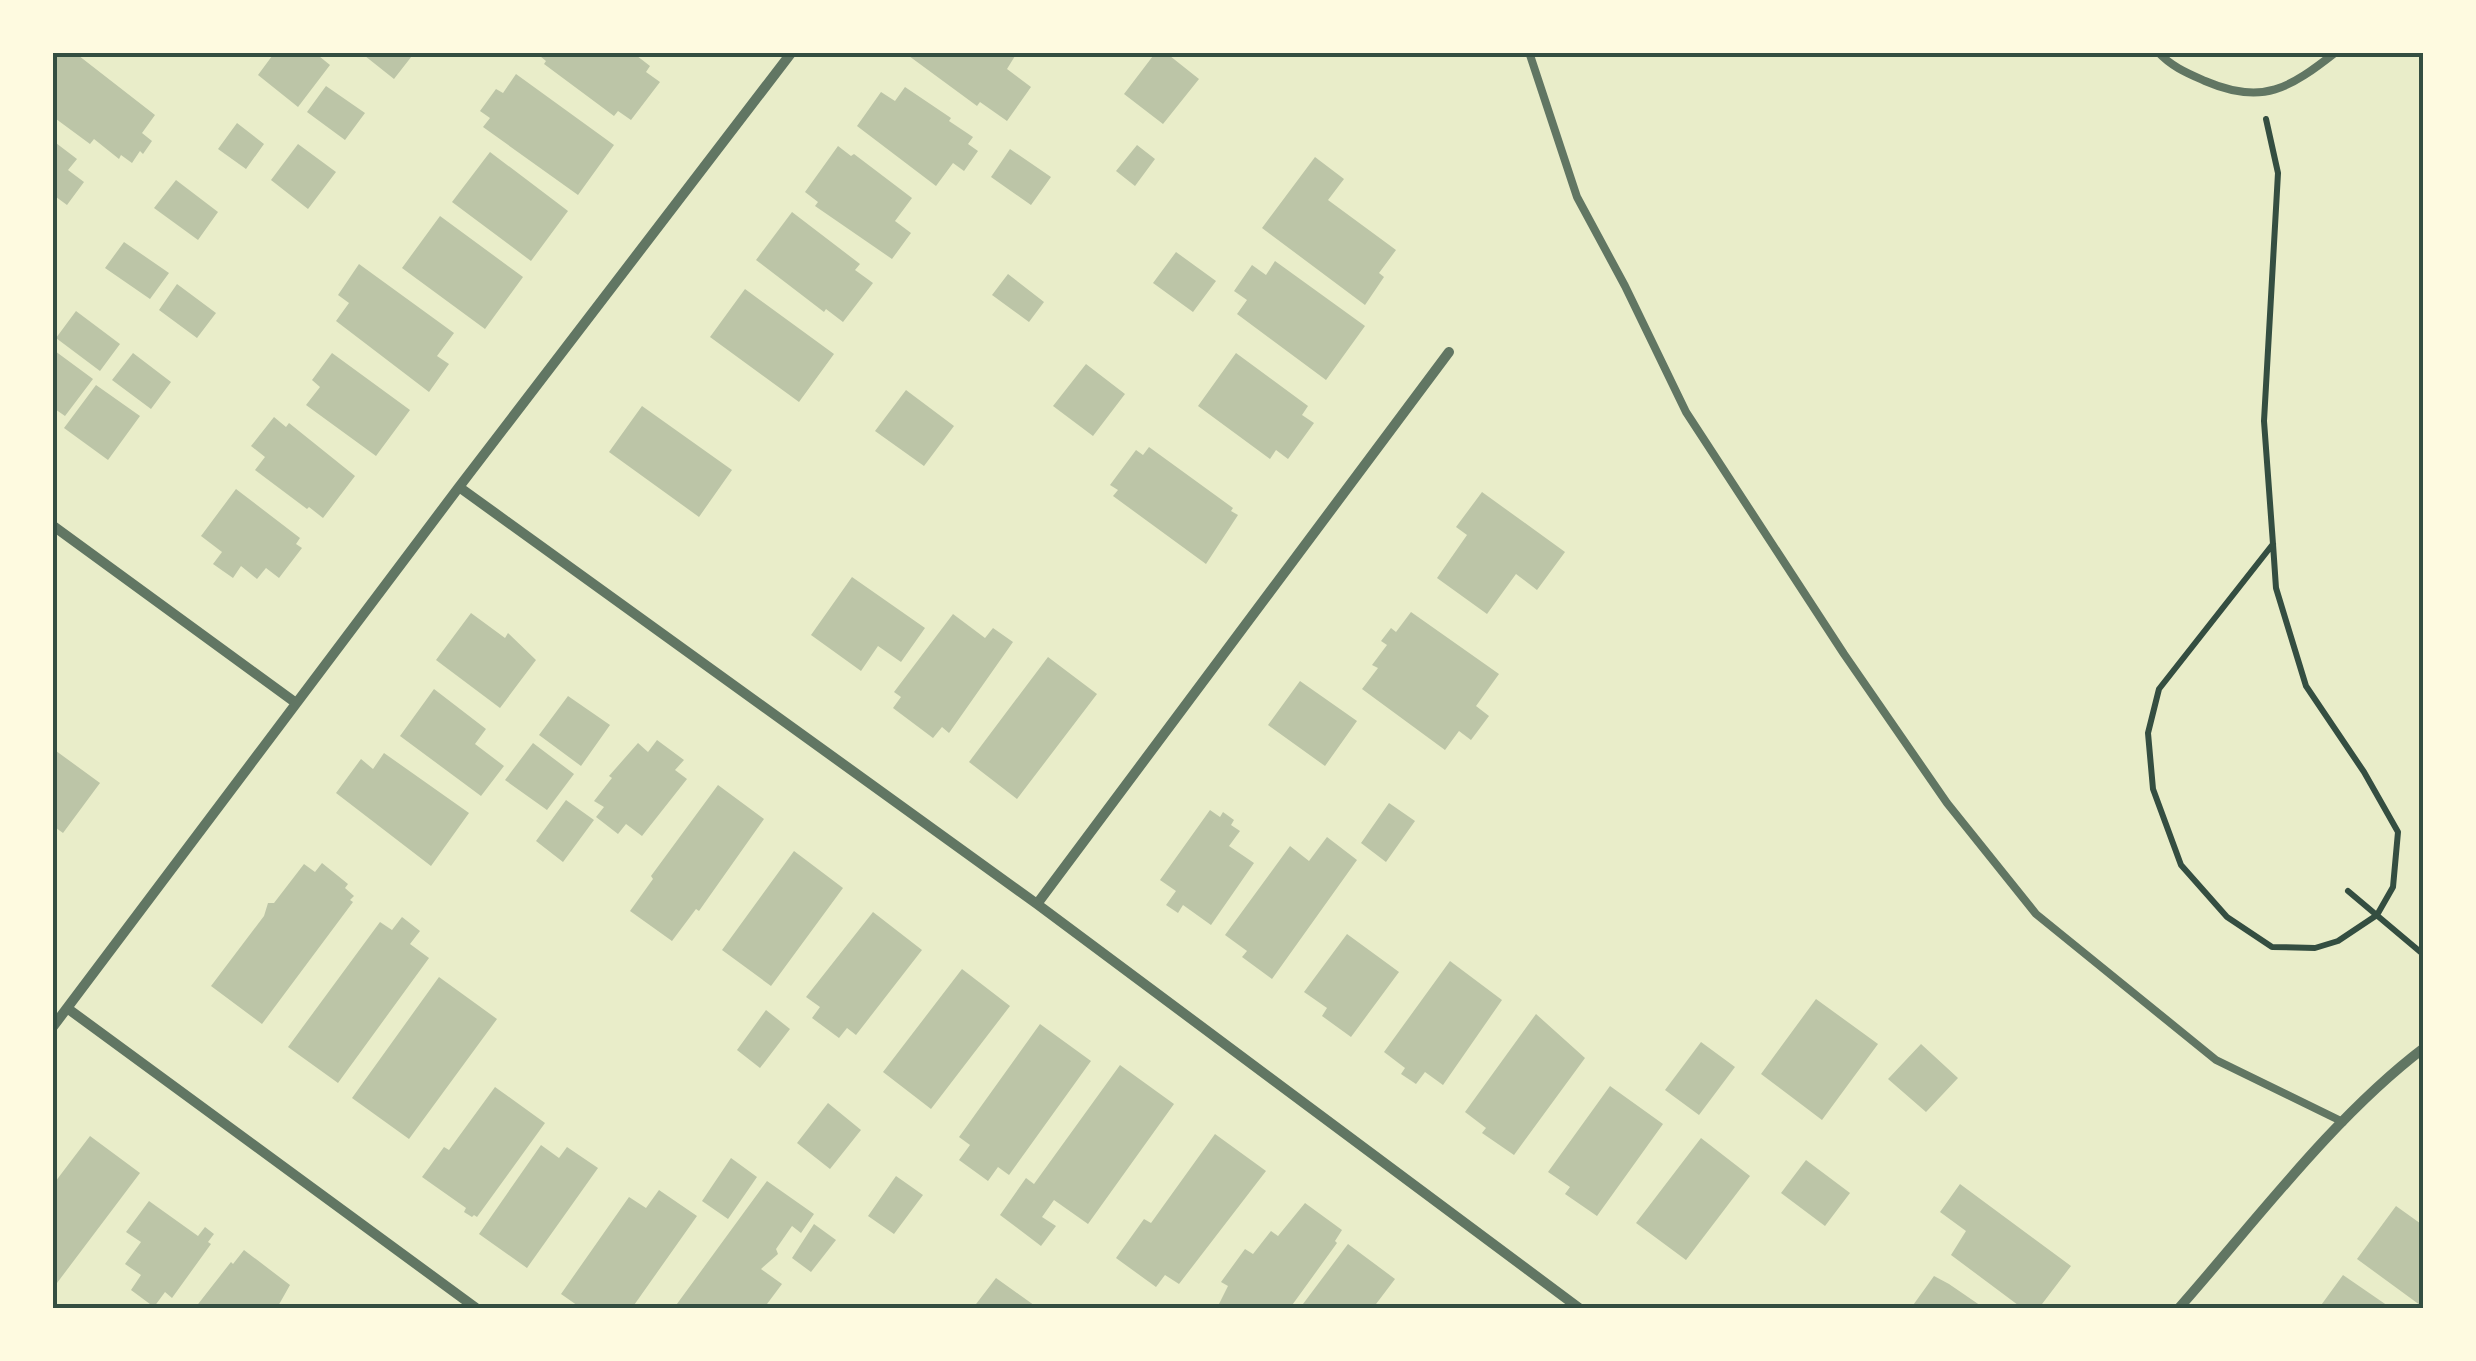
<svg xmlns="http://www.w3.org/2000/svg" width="2476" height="1361" font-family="Lato,sans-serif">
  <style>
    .building { fill: #bcc5a7 }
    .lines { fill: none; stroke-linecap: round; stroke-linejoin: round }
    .path { stroke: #344e41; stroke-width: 6 }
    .service { stroke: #617663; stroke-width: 8 }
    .minor { stroke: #617663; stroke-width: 10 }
    .neatline { fill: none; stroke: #344e41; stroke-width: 4 }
  </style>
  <rect width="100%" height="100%" fill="#e9edc9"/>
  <path class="building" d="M52,52H74L155,115L142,133L152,141L143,154L140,151L132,163L121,155L119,159L94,139L90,144L52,116Z
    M275,52H314L330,65L298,107L258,75Z
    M360,52H415L394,79Z
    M535,52H632L650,66L646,72L660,82L631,120L618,111L614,116L544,64L546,61Z
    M912,52H1010L1015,56L1007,69L1031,87L1007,121L980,102L977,106L909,56Z
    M1156,52H1165L1199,79L1163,124L1124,94Z
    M516,74L614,145L578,195L483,127L490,118L480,111L496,89L503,93Z
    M326,86L365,113L345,140L307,112Z
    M905,87L951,118L949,121L973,137L968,144L978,151L964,171L953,163L936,186L857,126L881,92L895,101Z
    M237,123L264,144L246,169L218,149Z
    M52,140L77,159L68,170L84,182L67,205L52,194Z
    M298,144L336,172L308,209L271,180Z
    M1137,145L1155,159L1135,186L1116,171Z
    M838,146L851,156L854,154L912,198L895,221L911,233L892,259L815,206L818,202L805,192Z
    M1010,149L1051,177L1031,205L991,177Z
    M490,152L568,211L531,261L452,202Z
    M1315,157L1344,179L1328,200L1396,250L1379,273L1384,277L1365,305L1262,228Z
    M176,180L218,212L198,240L154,208Z
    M792,212L860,264L855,270L873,283L843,322L826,309L824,312L756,260Z
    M440,216L523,277L485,329L402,268Z
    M124,242L169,273L150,299L105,268Z
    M1176,252L1216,281L1193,312L1153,283Z
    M1275,261L1365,326L1326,380L1237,314L1247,300L1234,291L1252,265L1266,275Z
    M359,264L454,333L437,356L449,364L429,392L336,321L349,303L338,295Z
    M1008,274L1044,302L1029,322L992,295Z
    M177,284L216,313L197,338L159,310Z
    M745,289L834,354L799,402L710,337Z
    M76,311L120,344L100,371L56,338Z
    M55,351L93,379L65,416L52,407V355Z
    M133,353L171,382L151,409L112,380Z
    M332,353L410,410L376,456L306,405L320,387L312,380Z
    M1236,353L1308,406L1302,415L1314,423L1288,459L1276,450L1270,459L1198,406Z
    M1086,364L1125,394L1093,436L1053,406Z
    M96,385L140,416L108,460L64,428Z
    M906,390L954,426L924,466L875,431Z
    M642,406L732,470L699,517L609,452Z
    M274,417L286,427L289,423L355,476L323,518L309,507L307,509L255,470L265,457L251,446Z
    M1149,447L1233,508L1231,511L1238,515L1206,564L1113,496L1118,490L1110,485L1136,450L1143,455Z
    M236,489L300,538L296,544L302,548L279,578L266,568L257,579L241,566L233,578L213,564L222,552L201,536Z
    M1482,492L1565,552L1537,590L1516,574L1487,614L1437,578L1467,535L1456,527Z
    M852,577L925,628L901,662L878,646L861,671L811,635Z
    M1411,612L1499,674L1476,706L1489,716L1471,740L1459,731L1445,750L1362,689L1378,668L1372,665L1387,645L1381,641L1391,628L1396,632Z
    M471,613L505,638L508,633L536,660L500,708L436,660Z
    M953,614L985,638L993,628L1013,642L949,733L942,727L933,738L893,708L901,697L894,692Z
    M1048,657L1097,694L1017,799L969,762Z
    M1300,681L1357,721L1325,766L1268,725Z
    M434,689L486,729L475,744L504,766L481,796L400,736Z
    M568,696L610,725L581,766L539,735Z
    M657,740L684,760L675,770L687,779L642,836L626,824L618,834L596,817L604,807L594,801L612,778L609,776L638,743L648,752Z
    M533,743L574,774L547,810L505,780Z
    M52,748L100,783L63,833L52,825Z
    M384,753L469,813L431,866L336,793L361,759L373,769Z
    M718,785L764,819L699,911L696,909L672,941L630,911L653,879L651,876Z
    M566,800L594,820L563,862L536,841Z
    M1389,803L1415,821L1386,862L1361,843Z
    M1210,810L1220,817L1223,812L1234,820L1231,825L1240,831L1229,846L1254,863L1211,925L1183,905L1178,913L1166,905L1176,891L1160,880Z
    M1327,837L1357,860L1272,979L1242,957L1247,951L1225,935L1290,846L1309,861Z
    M794,851L843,888L771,986L722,950Z
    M322,863L348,884L345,888L354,896L350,900L353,902L262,1024L211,986L264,916L268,903H274L304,864L315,872Z
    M873,912L922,950L856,1035L847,1028L839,1038L812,1018L820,1007L806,997Z
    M402,917L420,931L410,944L429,958L338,1083L288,1047L380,922L392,930Z
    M1347,934L1399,972L1351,1037L1322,1016L1327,1008L1304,992Z
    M1450,961L1502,1000L1443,1085L1425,1072L1416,1084L1401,1074L1405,1068L1384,1052Z
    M962,969L1010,1006L931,1109L883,1072Z
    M439,977L497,1019L409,1139L352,1098Z
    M1816,999L1878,1044L1822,1120L1761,1074Z
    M766,1010L790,1029L760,1068L737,1050Z
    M1536,1014L1585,1058L1514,1155L1482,1133L1486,1128L1465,1112Z
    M1040,1024L1091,1061L1009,1175L998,1167L988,1181L959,1160L970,1145L959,1137Z
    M1701,1042L1735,1067L1699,1115L1665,1090Z
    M1921,1044L1958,1078L1926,1112L1888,1079Z
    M1120,1065L1174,1104L1088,1224L1054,1200L1042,1217L1056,1226L1041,1246L1000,1215L1026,1178L1034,1184Z
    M1610,1086L1663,1124L1597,1216L1565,1194L1570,1187L1548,1172Z
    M495,1087L545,1123L477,1217L474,1215L472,1217L464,1212L466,1208L422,1177L444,1147L449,1150Z
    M828,1103L861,1130L830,1169L797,1143Z
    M1215,1134L1266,1171L1179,1284L1165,1275L1156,1287L1116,1258L1144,1219L1151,1223Z
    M90,1136L140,1173L57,1283L52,1280V1186Z
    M1701,1138L1750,1176L1686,1260L1636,1223Z
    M541,1145L559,1158L567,1147L598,1168L527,1268L479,1234Z
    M731,1158L757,1177L728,1219L702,1201Z
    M1806,1160L1850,1193L1825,1226L1781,1193Z
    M896,1176L923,1195L894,1234L868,1216Z
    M767,1181L814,1214L801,1233L792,1226L776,1249L778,1254L761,1269L782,1284L764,1308H674Z
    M1960,1184L2071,1266L2039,1308H2022L1951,1255L1966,1231L1940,1212Z
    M659,1190L697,1216L632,1308H581L561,1294L629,1197L646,1208Z
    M149,1201L198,1236L205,1227L214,1234L208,1242L211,1244L172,1298L165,1292L154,1307L131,1290L141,1275L125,1264L141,1242L126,1232Z
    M1305,1203L1342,1230L1335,1241L1337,1243L1290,1308H1217L1228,1286L1221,1282L1245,1249L1253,1254L1271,1231L1278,1236Z
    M2396,1206L2424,1226V1308L2357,1259Z
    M814,1224L836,1240L811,1272L792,1258Z
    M1348,1244L1395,1279L1373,1308H1300Z
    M244,1250L290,1285L277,1308H195L231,1262L233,1264Z
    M2343,1275L2391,1308H2319Z
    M1934,1276L1949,1284L1984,1308H1911Z
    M996,1278L1038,1308H973Z"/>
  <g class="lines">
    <path class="path" d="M2266,119L2278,173L2264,421L2273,544L2276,588L2306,686L2364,772L2398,832L2393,887L2377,915L2338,941L2315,948L2272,947L2227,917L2181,865L2153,789L2148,733L2159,689L2273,544
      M2348,891L2424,955"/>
    <path class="service" d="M1529,52L1577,197L1625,286L1686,412L1844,654L1947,803L2036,914L2216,1060L2343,1122
      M2158,52C2172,67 2187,73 2205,81C2263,106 2290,88 2336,52"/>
    <path class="minor" d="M459,487L1037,904L1579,1308
      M52,525L296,703
      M1037,904L1449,352
      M67,1008L476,1308
      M52,1028L459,487L792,52
      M2179,1308C2254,1223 2334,1116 2424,1048"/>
  </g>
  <rect width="2476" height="1361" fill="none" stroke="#fefae0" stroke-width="110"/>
  <rect x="55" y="55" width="2366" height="1251" class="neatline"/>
</svg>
